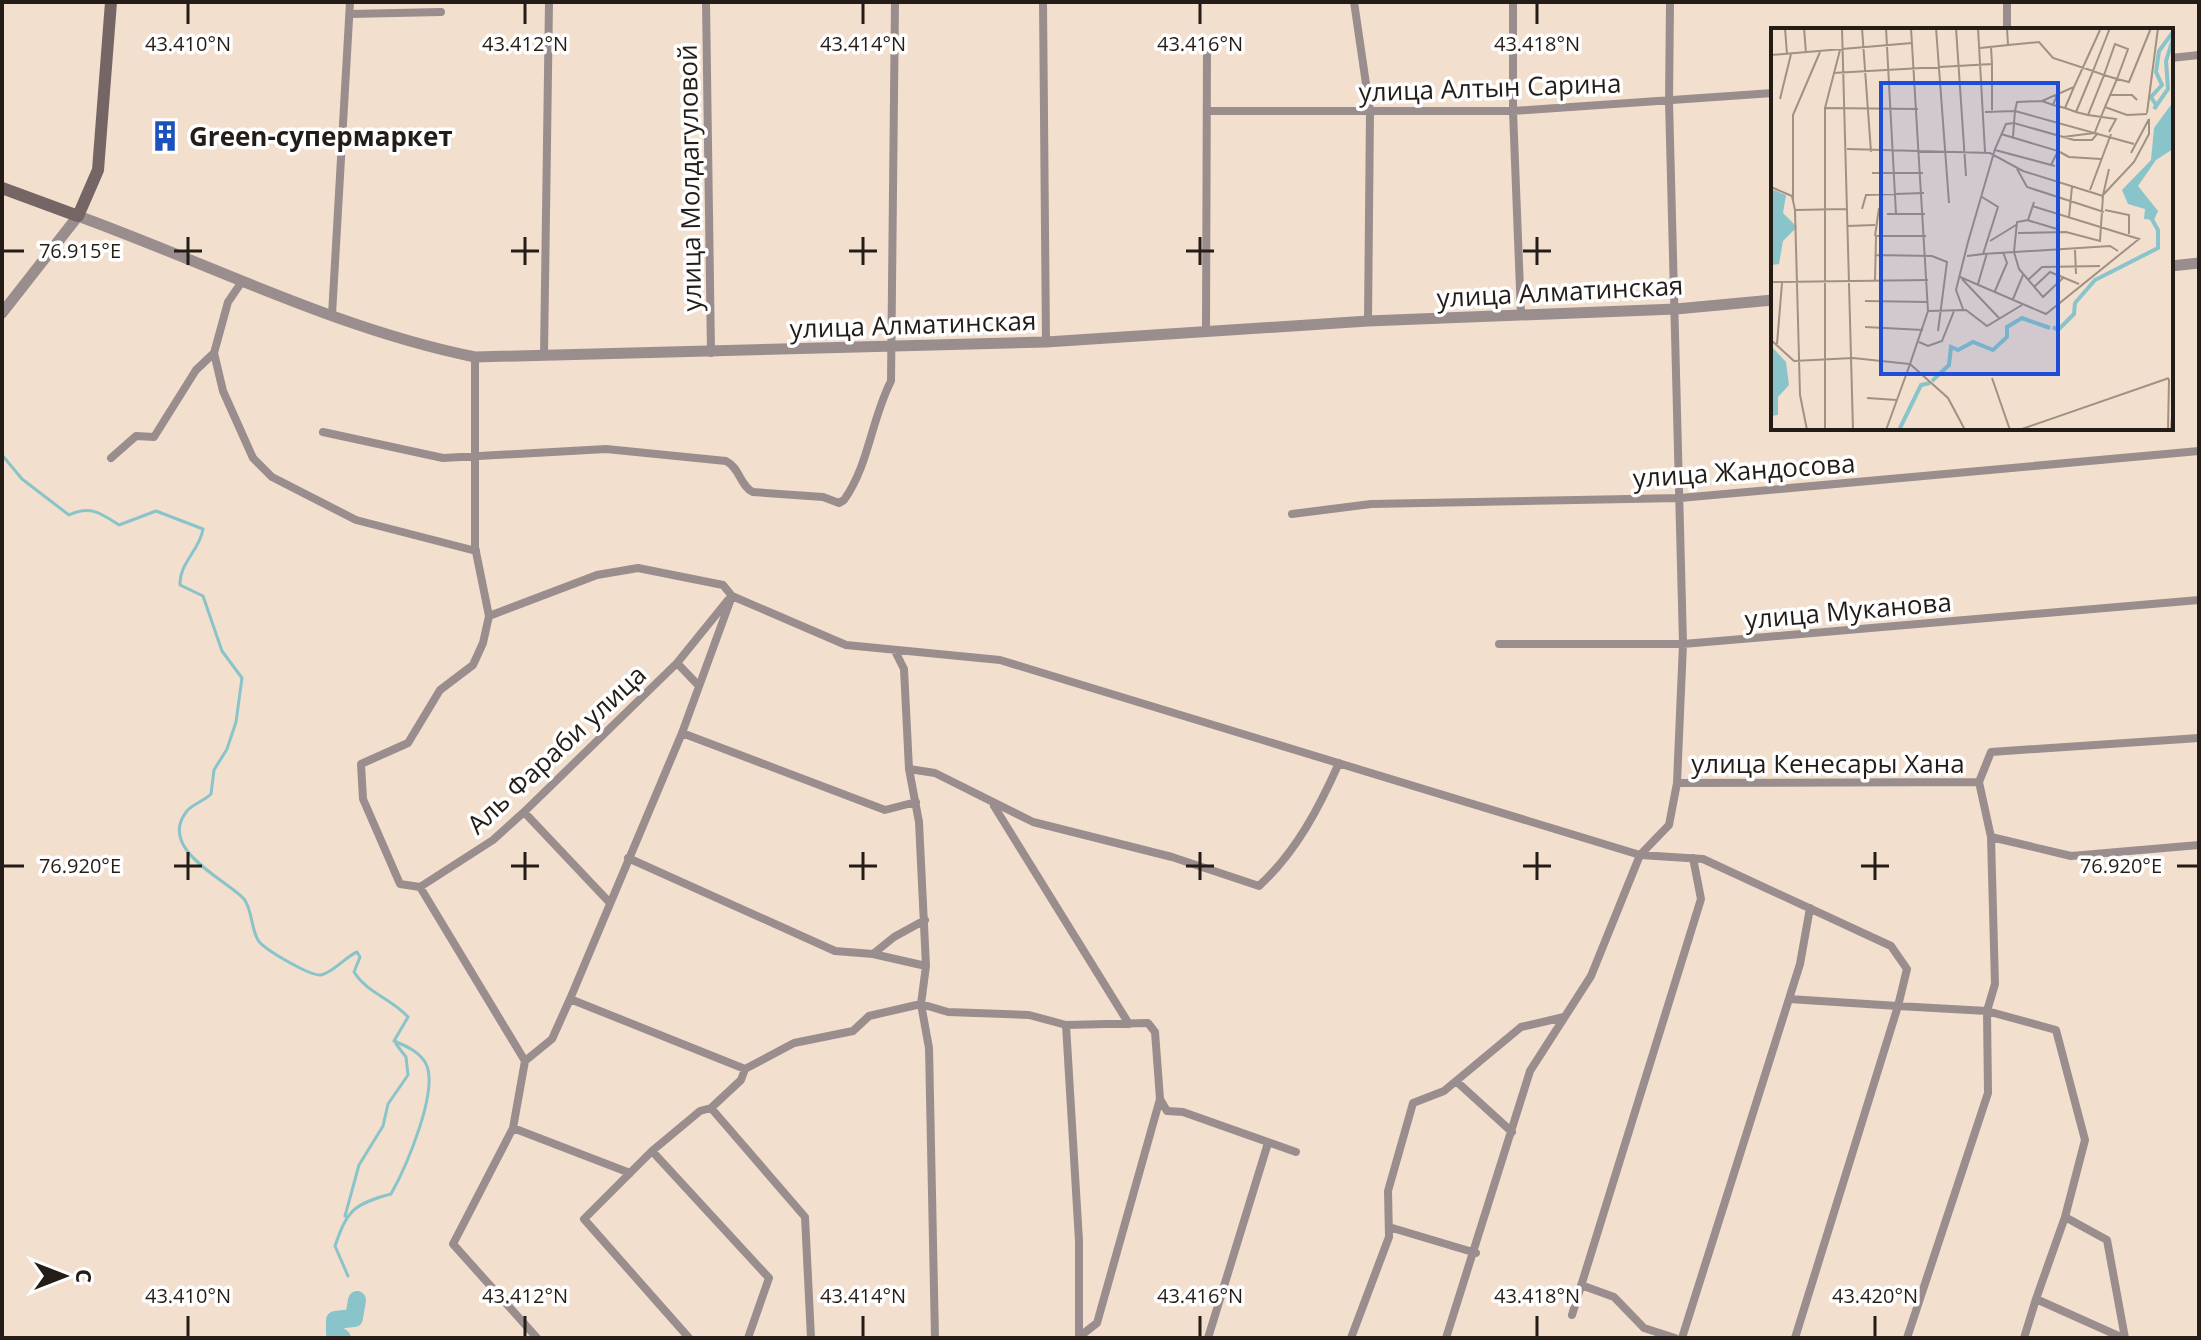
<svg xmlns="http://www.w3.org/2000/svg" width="2201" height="1340" font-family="'Open Sans',sans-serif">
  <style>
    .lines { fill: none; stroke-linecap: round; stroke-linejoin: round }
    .stream { stroke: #89c4ca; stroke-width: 3 }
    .river { stroke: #89c4ca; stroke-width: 18 }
    .minor { stroke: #9a8d8d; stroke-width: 8 }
    .tertiary { stroke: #9a8d8d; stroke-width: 11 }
    .secondary { stroke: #766565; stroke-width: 12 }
    .ticks { fill: none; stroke: #241d17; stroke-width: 3 }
    .labels { text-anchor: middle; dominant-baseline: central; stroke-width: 7; stroke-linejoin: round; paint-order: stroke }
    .street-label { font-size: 26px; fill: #241d17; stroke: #fff }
    .poi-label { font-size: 26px; font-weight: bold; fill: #241d17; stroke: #fff; text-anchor: start }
    .inset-river { fill: none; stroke: #89c4ca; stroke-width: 4 }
    .inset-road { fill: none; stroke: #a09184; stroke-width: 2 }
    .view { fill: #1d4ed8; fill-opacity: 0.15; stroke: #1d4ed8; stroke-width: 4 }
    .inset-edge { fill: none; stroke: #241d17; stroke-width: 4 }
    .ticks-label { font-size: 20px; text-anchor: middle; fill: #241d17; stroke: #fff; stroke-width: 7; stroke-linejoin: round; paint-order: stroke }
  </style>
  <rect width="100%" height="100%" fill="#f3dfcd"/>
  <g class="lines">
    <path class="stream" d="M2,455L22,479L69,515C90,505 101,513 119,525L156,511L203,529C200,550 179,563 180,585L203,596L222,651L242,678L236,722L227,749L214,770L211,794C204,801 191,805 187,811C156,849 227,880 244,899C252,909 251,928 258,940C263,949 310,976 321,975C334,972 345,957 357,952L360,957L354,972C368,994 391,998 408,1017L394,1041C406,1046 418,1051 425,1062C441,1088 405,1169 391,1194C353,1204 347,1211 335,1246L348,1276
      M345,1216L359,1165L383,1126L388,1104L408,1075L406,1057L396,1044"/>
    <path class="river" d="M342,1338L335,1333V1320L354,1318L357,1300"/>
    <path class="minor" d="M706,2L711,353
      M1043,2L1046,342
      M1354,2L1370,111L1368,321
      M1513,2V111L1521,315
      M350,14L441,12
      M2007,30V2
      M2171,58L2199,55
      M1209,111H1513L1773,93
      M241,283L228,302L214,353L223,391L253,458L272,477L356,520L476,551
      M332,315L350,2
      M1206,331L1207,45
      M544,356L549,2
      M323,432L443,458L606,449L726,461C740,468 740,486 753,492L823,497L839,503L844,500C869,465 871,420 891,381L895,2
      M111,458L136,436L154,437L196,370L214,353
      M1292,514L1371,504L1680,498L2199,451
      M489,616L597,575L638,568L723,585L732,596L846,645L1000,660L1640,855L1703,859L1891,946L1907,969L1898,1006L1987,1011L1995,984L1991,837L1979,782
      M1499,644H1683L2199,600
      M895,651L904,669L909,769L935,773L1033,822L1172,857L1259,886C1296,852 1319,808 1339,763
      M677,663L699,686
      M682,733L885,810L916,802
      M909,769L919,822L926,966L921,1004L929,1048L935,1338
      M1979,782L1991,752L2199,738
      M1677,783L1979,782
      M994,806L1129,1024
      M524,812L610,903
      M1991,837L2071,856L2199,845
      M628,858L835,951L873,954L894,937L925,920
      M420,887L400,884L363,799L361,764L408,743L440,690L473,665L483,643L489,616L475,547V357
      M420,887L493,840L524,812L677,663L728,600
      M420,887L525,1061
      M873,954L926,966
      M570,999L745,1069
      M1789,999L1898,1006L1795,1338
      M1066,1025L1079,1241V1338
      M1456,1081L1512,1132
      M711,1108L805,1217L811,1338
      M513,1128L630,1173
      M652,1151L769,1278L748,1338
      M2065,1217L2036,1299L2123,1338
      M1389,1227L1476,1253
      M1581,1285L1614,1297L1644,1328L1675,1338
      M1572,1315L1701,899L1693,858
      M1079,1337L1097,1323L1160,1099
      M537,1338L453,1244L513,1128L525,1061L552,1039L570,999L682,733L732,596
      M689,1338L584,1219L652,1151L700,1111L711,1108L741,1080L745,1069L794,1043L853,1031L869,1016L921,1004L948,1012L1029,1015L1066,1025L1148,1023L1155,1032L1160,1099L1167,1111L1183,1112L1296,1152
      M1208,1338L1268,1143
      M1351,1338L1389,1237L1388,1191L1413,1103L1444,1091L1521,1027L1564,1017
      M1446,1338L1530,1071L1591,976L1640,855L1669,825L1677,783L1683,644L1669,101L1670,2
      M1682,1338L1800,964L1810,908
      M1907,1338L1988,1093L1987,1011L2056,1030L2085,1140L2065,1217L2107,1240L2125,1338
      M2024,1338L2036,1299"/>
    <path class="tertiary" d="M2171,266L2199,263
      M2,313L78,216C210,264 337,329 475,357L1046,342L1368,321L1676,309L1773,300"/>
    <path class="secondary" d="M2,188L78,216L98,170L111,2"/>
  </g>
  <path class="ticks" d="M188,4V24M525,4V24M863,4V24M1200,4V24M1537,4V24M188,237V265M525,237V265M863,237V265M1200,237V265M1537,237V265M4,251H24M174,251H202M511,251H539M849,251H877M1186,251H1214M1523,251H1551M188,852V880M525,852V880M863,852V880M1200,852V880M1537,852V880M1875,852V880M4,866H24M174,866H202M511,866H539M849,866H877M1186,866H1214M1523,866H1551M1861,866H1889M2177,866H2197M188,1316V1336M525,1316V1336M863,1316V1336M1200,1316V1336M1537,1316V1336M1875,1316V1336"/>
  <defs>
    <symbol id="building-bare" viewBox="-9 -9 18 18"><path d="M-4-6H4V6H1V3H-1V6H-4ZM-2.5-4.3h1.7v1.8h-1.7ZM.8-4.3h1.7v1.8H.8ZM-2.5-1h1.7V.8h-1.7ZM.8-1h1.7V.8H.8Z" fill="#1d51be" stroke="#fff" stroke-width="2.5" paint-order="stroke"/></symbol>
  </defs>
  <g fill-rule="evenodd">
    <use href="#building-bare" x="143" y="114" width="44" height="44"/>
  </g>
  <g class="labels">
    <g class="street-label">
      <text transform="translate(1490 87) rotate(-2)">улица Алтын Сарина</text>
      <text transform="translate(689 178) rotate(-91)">улица Молдагуловой</text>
      <text transform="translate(1560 291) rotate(-3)">улица Алматинская</text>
      <text transform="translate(913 324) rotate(-2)">улица Алматинская</text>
      <text transform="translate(1744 470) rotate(-4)">улица Жандосова</text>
      <text transform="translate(1848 610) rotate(-5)">улица Муканова</text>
      <text transform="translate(556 749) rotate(-43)">Аль Фараби улица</text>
      <text x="1828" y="763">улица Кенесары Хана</text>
    </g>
    <g class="poi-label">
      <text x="189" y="136">Green-супермаркет</text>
    </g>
  </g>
  <g transform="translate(1771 28)">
    <rect width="402" height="402" fill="#f3dfcd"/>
    <path d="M402,74V121L385,132L367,158L387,183L383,192L373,191L374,181L357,176L351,162L380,132L383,100ZM0,161L15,167L12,185L26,199L12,213L8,236L1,237ZM0,318L15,334L18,357L7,369V387L0,388Z" fill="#89c4ca"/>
    <path class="inset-river" d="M385,77L380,69L391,57L385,44L388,23L402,4M383,81L397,61L395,33L402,11M282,299L287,302L303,286L304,275L324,252L387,220V202L379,188M161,353L178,337L180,319L187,322L202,314L222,322L236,309V299L251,290L279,300M128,402L150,357L159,355"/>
    <path class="inset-road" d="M14,0L16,26M33,0L35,25M71,0L82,402M91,0L100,124M115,0L125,186M140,0L157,283L139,336L177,370L194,402M165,0L178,175M185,0L195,148M207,0L214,124M329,2L303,59L271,73L246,74L244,83L363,116M237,17L268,14L282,30L322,43L339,0M209,20L237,17L236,0M0,27L141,15M221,36V82M62,45L221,36L220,19M338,67H361L366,72M9,71L20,26M271,73L282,77L287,65M282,77L294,80L303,59M334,79L346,51L333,47L344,16L357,21L346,51L358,54L380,0M54,80L69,22M294,80L305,84L317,87L333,47L322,43L305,84M376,85L387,0M317,87L345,91L338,104M324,104L334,79L356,87L376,86M230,106L287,123L280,137M242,109L243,95L303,112H321L327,105M292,109L323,105M76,121L219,125L252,143L332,168M224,122L284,138M287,123L298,129L330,131M245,139L256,159L333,184M338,141L332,167L363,134L378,106V91L360,125M101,145H152M0,159L21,168L24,182L75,181M319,162L340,106M22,172V87L49,24M263,174L257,192L246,194L243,224L248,241L272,269L293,249M91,181L95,167L153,165M24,182L29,367L36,402M334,182L358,187V206M116,186H154M298,189L301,159M256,192L286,201M76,198L104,197M247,205L295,204L329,213L332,168M104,208L108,180M219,213L245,197M304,222L305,246M212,226L339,218L347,223M105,227L161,228L176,234L167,303M196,228L212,226L227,179L211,169M189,249L275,286L368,211L261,178M191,251L228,290M257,252L271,239L329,238M104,253L105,208H155M0,254L157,252M207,256L216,225M263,259L279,244L308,256M224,263L236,235L232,224M242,271L252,247M94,273L157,274M192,281L185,262L197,214L224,121L235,96L243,95L244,83L214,84M157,283L195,282L216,298L251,277M94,299L152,302M0,312L23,333L82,330L139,336L115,402M148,314L157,318L171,313L183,283M6,316L11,255M221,350L239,402M96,370L126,372M25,402H88M54,402V80L147,81M248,402L398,350M397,402L398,351M400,402L402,374"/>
    <path class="view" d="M110,55H287V346H110Z"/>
    <rect width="402" height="402" class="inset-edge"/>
  </g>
  <g class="ticks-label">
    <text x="188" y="51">43.410°N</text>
    <text x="525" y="51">43.412°N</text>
    <text x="863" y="51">43.414°N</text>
    <text x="1200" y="51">43.416°N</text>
    <text x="1537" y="51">43.418°N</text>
    <text x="80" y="258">76.915°E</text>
    <text x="2121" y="873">76.920°E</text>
    <text x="80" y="873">76.920°E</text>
    <text x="188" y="1303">43.410°N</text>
    <text x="525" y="1303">43.412°N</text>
    <text x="863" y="1303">43.414°N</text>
    <text x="1200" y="1303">43.416°N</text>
    <text x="1537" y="1303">43.418°N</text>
    <text x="1875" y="1303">43.420°N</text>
  </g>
  <rect width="2201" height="1340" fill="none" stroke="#241d17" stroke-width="8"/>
  <g transform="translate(64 1276) rotate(90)" stroke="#ffffff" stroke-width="6" paint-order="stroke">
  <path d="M0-6L14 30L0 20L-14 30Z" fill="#241d17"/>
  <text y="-12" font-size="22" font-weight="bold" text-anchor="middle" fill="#241d17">С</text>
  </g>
</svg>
